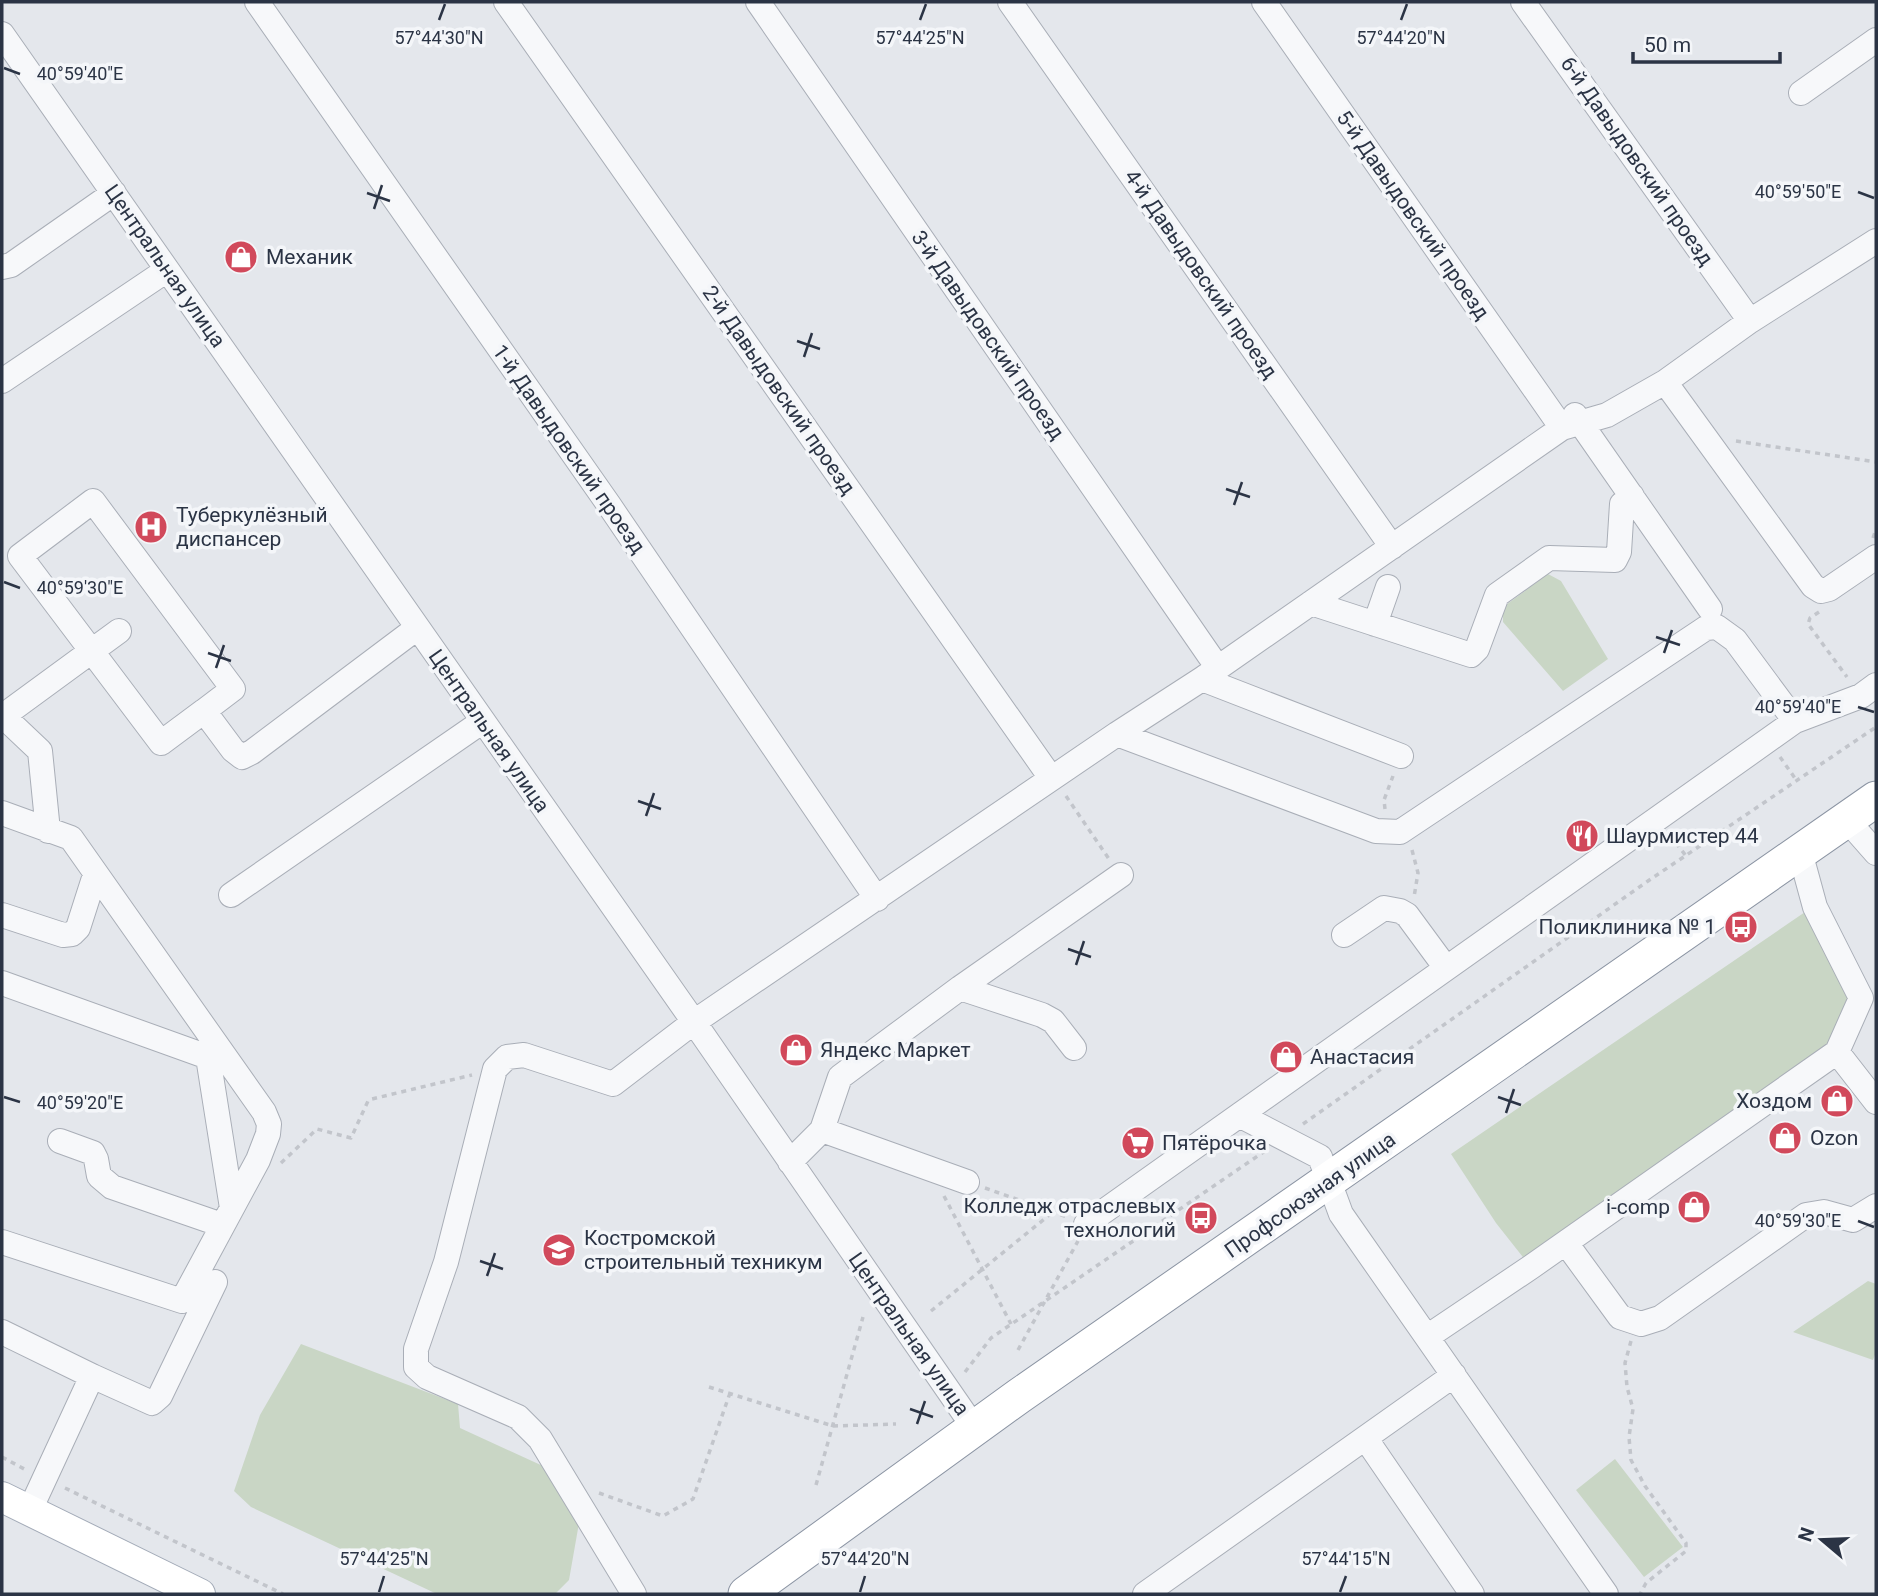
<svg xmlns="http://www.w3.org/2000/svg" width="1878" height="1596" font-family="Roboto,sans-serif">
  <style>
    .green { fill: #c9d6c5 }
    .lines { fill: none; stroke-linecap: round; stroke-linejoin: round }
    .minor-casing { stroke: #a9aeb7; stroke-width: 26 }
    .major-casing { stroke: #a3abb8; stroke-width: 32 }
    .highway-casing { stroke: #8b94a3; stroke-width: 37 }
    .path { stroke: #c2c5cb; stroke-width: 3.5; stroke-dasharray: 5 5; stroke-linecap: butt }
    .minor { stroke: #f7f8fa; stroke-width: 24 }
    .major { stroke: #fff; stroke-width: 30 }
    .highway { stroke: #fff; stroke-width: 35 }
    .ticks { fill: none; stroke: #2b3445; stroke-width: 2.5 }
    .labels { text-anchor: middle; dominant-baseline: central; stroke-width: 7; stroke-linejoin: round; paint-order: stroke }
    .street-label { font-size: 21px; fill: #2b3445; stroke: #f4f6f9 }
    .poi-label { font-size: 21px; fill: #2b3445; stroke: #f4f6f9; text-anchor: start }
    .ticks-label { font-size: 18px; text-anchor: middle; fill: #2b3445; stroke: #f4f6f9; stroke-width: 7; stroke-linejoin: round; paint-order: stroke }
  </style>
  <rect width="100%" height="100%" fill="#e4e7ec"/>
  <path class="green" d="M1548,574L1561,581L1608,659L1563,691L1503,622V607Z
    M1808,910L1855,998L1833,1047L1526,1261L1496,1223L1451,1154Z
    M1868,1281L1876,1284V1352L1873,1360L1793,1332Z
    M301,1344L458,1404L460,1428L556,1472L579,1523L569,1580L555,1594H437L251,1507L234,1491L260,1415Z
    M1615,1459L1683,1547L1644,1577L1576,1490Z"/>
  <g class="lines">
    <defs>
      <path id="minor" d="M257,2L609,505L877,899
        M506,2L1051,778
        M758,2L1218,668
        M1010,2L1392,547
        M1264,2L1562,428
        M1523,2L1750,321
        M2,34L694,1022L975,1429
        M1801,93L1876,40
        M2,267L11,265L114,193
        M2,381L167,270
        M1665,382L1813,586L1821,591L1829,589L1876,557
        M1575,415L1710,609
        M1311,603L1471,655L1477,649L1497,595L1549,558L1615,560L1619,552L1622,504L1632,496
        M1375,624L1388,587
        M1202,679L1401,756
        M204,711L233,689L93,501L20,556L161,743L204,711L233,750L242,757L252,752L417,628
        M2,715L40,751L48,831
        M3,716L119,631
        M1117,734L1376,831L1400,832L1706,628L1717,627L1735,640L1795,721
        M2,813L71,838L264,1112L269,1124L268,1134L258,1160L182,1301L2,1242
        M1847,820L1876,853
        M1800,852L1815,907L1861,998L1837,1052
        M231,895L483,721
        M2,915L63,935L72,934L78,928L95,875
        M1344,935L1384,908L1400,911L1407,915L1446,968
        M2,983L208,1057L232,1208
        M960,988L1042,1015L1053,1021L1074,1048
        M1241,1116L1320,1157L1341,1214L1606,1594
        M822,1130L967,1182
        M60,1141L93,1153L96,1159L99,1176L112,1187L222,1225
        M790,1162L822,1130L840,1077L960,988L1121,875
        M1086,1224L1795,721L1861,696L1876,685
        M1566,1243L1620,1317L1641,1324L1660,1318L1806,1215L1824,1212L1853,1220L1876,1206
        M2,1332L92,1376
        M1427,1337L1531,1267L1837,1052L1876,1102
        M1366,1439L1472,1594
        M30,1510L92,1376L152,1403L160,1396L215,1282
        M634,1594L540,1439L518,1417L427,1377L416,1367V1349L446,1262L495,1069L507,1057L524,1055L613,1084L694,1022L1117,734L1202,679L1562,428L1607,415L1665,382L1750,321L1876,241
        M1145,1594L1454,1375"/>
      <path id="major" d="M2,1497L200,1594"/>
      <path id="highway" d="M746,1594L1019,1396L1876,799"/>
    </defs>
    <use href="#minor" class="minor-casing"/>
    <use href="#major" class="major-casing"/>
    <use href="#highway" class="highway-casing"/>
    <path class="path" d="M1736,441L1876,462
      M1873,538L1876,529
      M1819,612L1810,618L1808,624L1847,677
      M1780,757L1797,781
      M1066,796L1109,859
      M1385,809L1384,800L1393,776
      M1670,835L1686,856
      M1412,850L1418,873L1414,897
      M1303,1124L1648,881L1876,727
      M281,1163L317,1129L351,1138L368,1101L372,1099L472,1075
      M985,1188L1067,1217
      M944,1196L1011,1324
      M931,1311L1053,1212
      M1631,1341L1625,1363L1627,1387L1633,1409L1629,1437L1631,1460L1645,1486L1686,1543V1551L1646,1583L1640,1594
      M1018,1350L1078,1241
      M965,1372L991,1338L1265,1151
      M709,1387L833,1426L896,1424
      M2,1457L26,1470
      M816,1485L863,1317
      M65,1488L283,1594
      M599,1493L663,1516L693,1499L730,1393"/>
    <use href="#minor" class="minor"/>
    <use href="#major" class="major"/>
    <use href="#highway" class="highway"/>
  </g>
  <path class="ticks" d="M439,20L445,4M920,20L926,4M1401,20L1407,4M4,68L20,74M1858,192L1874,198M367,193L390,201M374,209L382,185M797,341L820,349M804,357L812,333M1226,489L1250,497M1234,505L1242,482M4,582L20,588M1656,637L1680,645M208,653L231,661M1664,653L1672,630M216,668L224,645M1858,707L1874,712M638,801L661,809M646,816L654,793M1068,949L1091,957M1076,965L1084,941M4,1097L20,1102M1498,1097L1521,1105M1506,1113L1514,1089M1858,1221L1874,1227M480,1261L503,1269M487,1276L495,1253M910,1409L933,1417M917,1424L925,1401M379,1592L384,1576M860,1592L865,1576M1340,1592L1346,1576"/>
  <defs>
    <symbol id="shop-disc" viewBox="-11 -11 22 22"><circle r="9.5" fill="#d1495b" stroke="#f4f6f9"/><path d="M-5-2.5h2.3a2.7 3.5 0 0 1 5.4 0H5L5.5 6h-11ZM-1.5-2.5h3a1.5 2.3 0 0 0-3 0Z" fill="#fff"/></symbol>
    <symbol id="hospital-disc" viewBox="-11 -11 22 22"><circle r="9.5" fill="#d1495b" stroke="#f4f6f9"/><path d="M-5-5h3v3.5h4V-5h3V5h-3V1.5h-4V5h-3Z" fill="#fff"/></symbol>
    <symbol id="restaurant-disc" viewBox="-11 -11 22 22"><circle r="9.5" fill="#d1495b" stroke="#f4f6f9"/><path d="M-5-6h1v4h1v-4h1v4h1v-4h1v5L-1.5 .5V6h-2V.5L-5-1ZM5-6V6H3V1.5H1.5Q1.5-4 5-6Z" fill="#fff"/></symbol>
    <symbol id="bus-disc" viewBox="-11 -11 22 22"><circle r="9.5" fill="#d1495b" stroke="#f4f6f9"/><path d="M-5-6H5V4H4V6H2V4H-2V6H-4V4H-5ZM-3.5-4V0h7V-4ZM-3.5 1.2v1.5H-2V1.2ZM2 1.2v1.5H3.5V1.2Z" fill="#fff"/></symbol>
    <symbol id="supermarket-disc" viewBox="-11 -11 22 22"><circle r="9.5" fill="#d1495b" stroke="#f4f6f9"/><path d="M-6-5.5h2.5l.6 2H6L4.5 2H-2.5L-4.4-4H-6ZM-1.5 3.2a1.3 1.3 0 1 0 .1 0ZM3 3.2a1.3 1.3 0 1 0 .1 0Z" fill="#fff"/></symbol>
    <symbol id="university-disc" viewBox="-11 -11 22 22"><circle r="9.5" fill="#d1495b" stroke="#f4f6f9"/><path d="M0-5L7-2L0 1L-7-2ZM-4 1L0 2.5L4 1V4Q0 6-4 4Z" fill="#fff"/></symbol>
  </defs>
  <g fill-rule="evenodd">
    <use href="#shop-disc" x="222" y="238" width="38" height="38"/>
    <use href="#hospital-disc" x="132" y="508" width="38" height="38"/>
    <use href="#restaurant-disc" x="1563" y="817" width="38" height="38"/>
    <use href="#bus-disc" x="1722" y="908" width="38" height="38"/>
    <use href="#shop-disc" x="777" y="1031" width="38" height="38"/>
    <use href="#shop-disc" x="1267" y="1038" width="38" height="38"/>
    <use href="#shop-disc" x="1818" y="1082" width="38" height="38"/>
    <use href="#shop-disc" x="1766" y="1119" width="38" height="38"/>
    <use href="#supermarket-disc" x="1119" y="1124" width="38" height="38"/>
    <use href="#shop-disc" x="1675" y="1188" width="38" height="38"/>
    <use href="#bus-disc" x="1182" y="1199" width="38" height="38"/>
    <use href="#university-disc" x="540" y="1231" width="38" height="38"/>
  </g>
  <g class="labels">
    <g class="street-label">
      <text transform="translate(1637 161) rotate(55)">6-й Давыдовский проезд</text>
      <text transform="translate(1413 215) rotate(55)">5-й Давыдовский проезд</text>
      <text transform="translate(165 266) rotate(55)">Центральная улица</text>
      <text transform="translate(1201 274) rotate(55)">4-й Давыдовский проезд</text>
      <text transform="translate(988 335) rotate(55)">3-й Давыдовский проезд</text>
      <text transform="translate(779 390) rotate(55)">2-й Давыдовский проезд</text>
      <text transform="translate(569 449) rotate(55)">1-й Давыдовский проезд</text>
      <text transform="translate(489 731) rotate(55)">Центральная улица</text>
      <text transform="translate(1310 1195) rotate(-35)">Профсоюзная улица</text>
      <text transform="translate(909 1334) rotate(55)">Центральная улица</text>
    </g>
    <g class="poi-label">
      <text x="266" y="257">Механик</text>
      <text x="176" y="515">Туберкулёзный<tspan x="176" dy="24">диспансер</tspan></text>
      <text x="1606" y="836">Шаурмистер 44</text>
      <text x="1716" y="927" text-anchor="end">Поликлиника № 1</text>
      <text x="820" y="1050">Яндекс Маркет</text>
      <text x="1310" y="1057">Анастасия</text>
      <text x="1812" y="1101" text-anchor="end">Хоздом</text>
      <text x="1810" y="1138">Ozon</text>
      <text x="1162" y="1143">Пятёрочка</text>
      <text x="1176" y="1206" text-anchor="end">Колледж отраслевых<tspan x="1176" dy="24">технологий</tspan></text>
      <text x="1670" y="1207" text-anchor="end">i-comp</text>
      <text x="584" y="1238">Костромской<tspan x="584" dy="24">строительный техникум</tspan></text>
    </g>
  </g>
  <g class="ticks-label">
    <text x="439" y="44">57°44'30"N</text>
    <text x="920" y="44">57°44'25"N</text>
    <text x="1401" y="44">57°44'20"N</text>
    <text x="80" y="80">40°59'40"E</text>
    <text x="1798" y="198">40°59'50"E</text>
    <text x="80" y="594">40°59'30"E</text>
    <text x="1798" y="713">40°59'40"E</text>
    <text x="80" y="1109">40°59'20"E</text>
    <text x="1798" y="1227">40°59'30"E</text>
    <text x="384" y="1565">57°44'25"N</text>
    <text x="865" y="1565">57°44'20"N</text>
    <text x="1346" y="1565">57°44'15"N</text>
  </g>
  <rect width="1878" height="1596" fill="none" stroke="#2b3445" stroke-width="7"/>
  <g transform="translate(1822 1540) rotate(289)" stroke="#f4f6f9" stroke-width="5" paint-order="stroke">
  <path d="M0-5L12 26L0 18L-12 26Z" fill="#2b3445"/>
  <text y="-10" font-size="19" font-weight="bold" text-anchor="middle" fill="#2b3445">N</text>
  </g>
  <path d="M1633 52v10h147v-10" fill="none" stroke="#2b3445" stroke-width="3.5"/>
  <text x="1644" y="52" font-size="21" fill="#2b3445" stroke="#f4f6f9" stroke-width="5" paint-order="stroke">50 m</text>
</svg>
